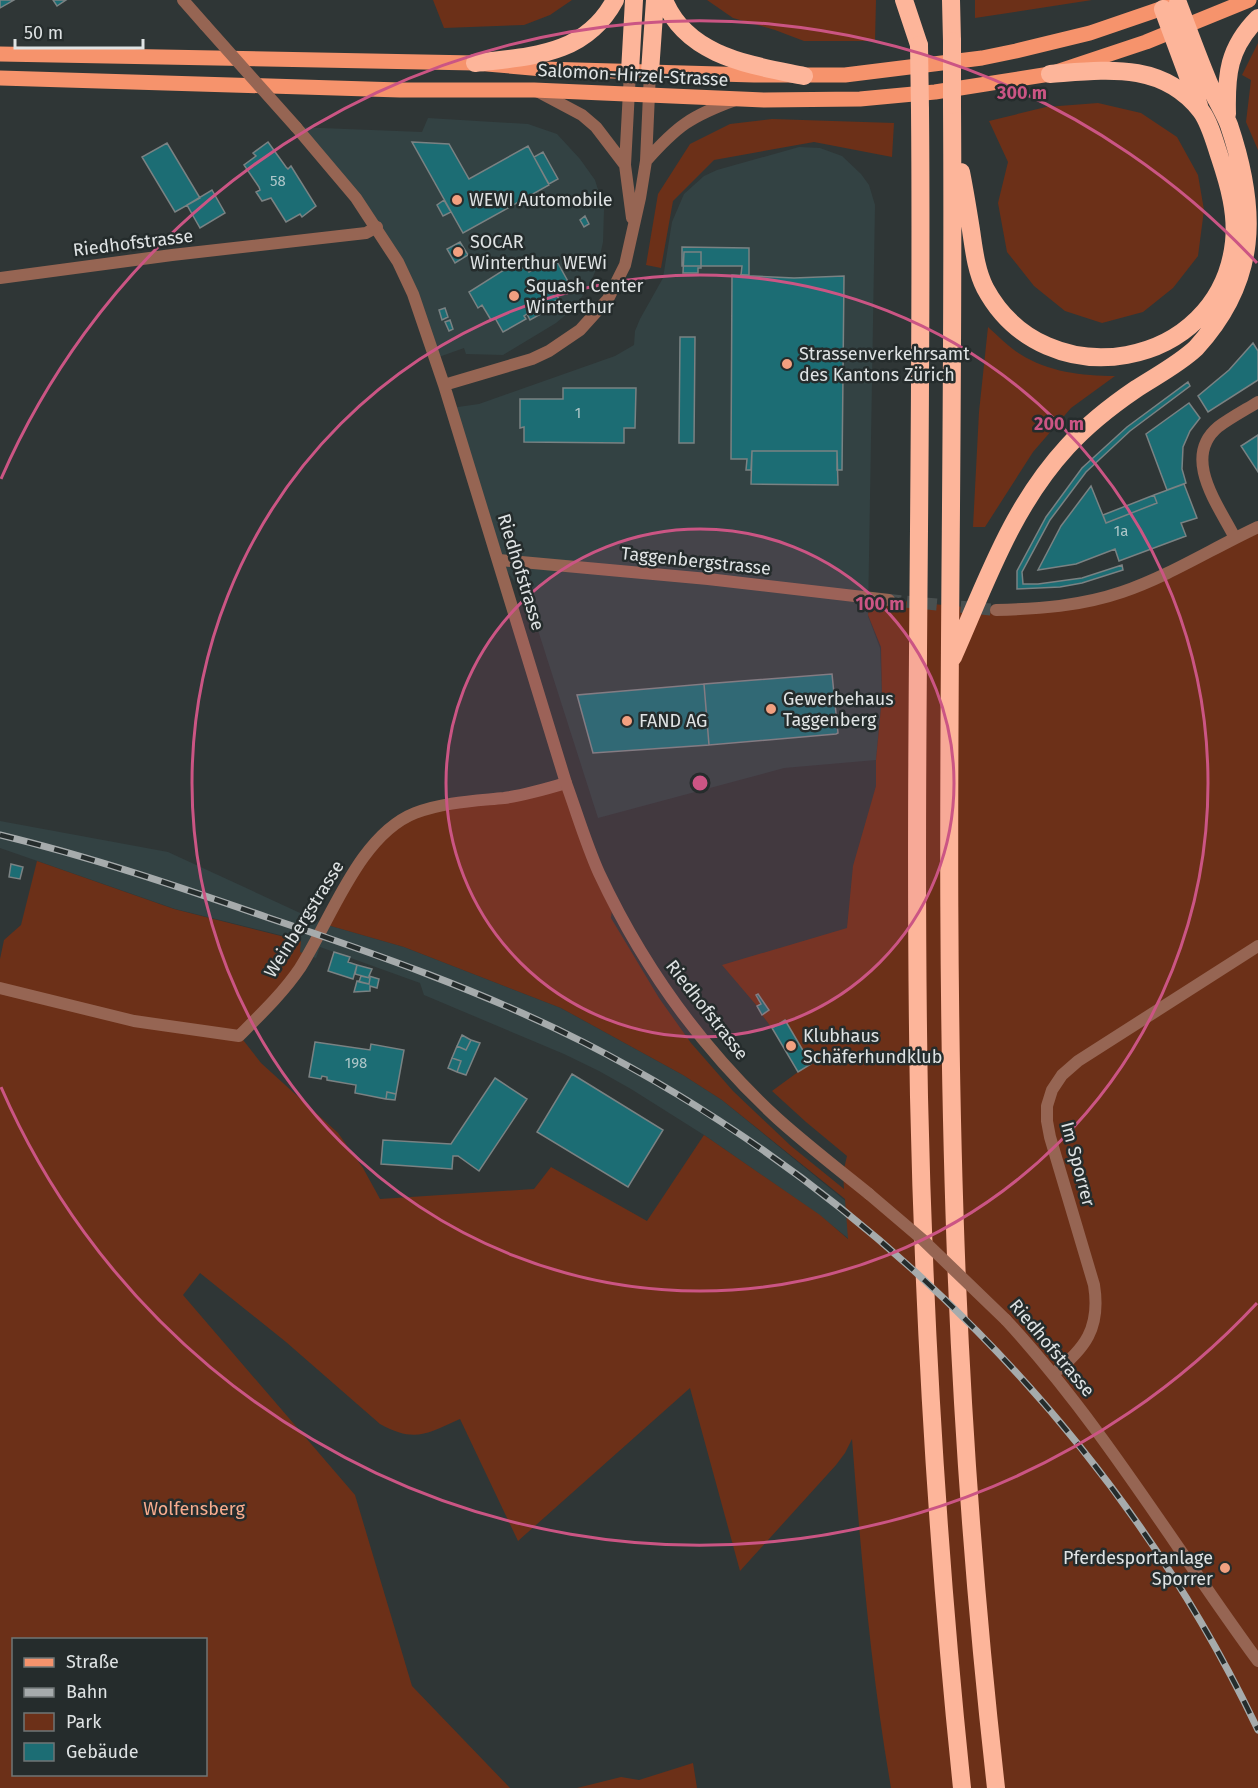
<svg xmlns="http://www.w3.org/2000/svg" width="1258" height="1788" font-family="'Fira Sans',sans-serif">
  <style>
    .built { fill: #334243 }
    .green { fill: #6c3018; fill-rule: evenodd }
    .building { fill: #1c6d74; stroke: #7a8283; stroke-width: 1.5 }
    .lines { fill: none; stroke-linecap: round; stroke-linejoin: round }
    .minor-tunnel { stroke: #495050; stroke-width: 12; stroke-dasharray: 12 6; stroke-linecap: butt }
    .minor { stroke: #966553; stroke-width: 12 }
    .tertiary { stroke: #966553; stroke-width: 12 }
    .primary { stroke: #f6936c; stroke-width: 15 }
    .motorway { stroke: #fdb59a; stroke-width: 18 }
    .rail-casing { stroke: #a6abac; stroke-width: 7 }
    .rail { stroke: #252c2c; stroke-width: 4.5; stroke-dasharray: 14; stroke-linecap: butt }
    .tertiary-bridge { stroke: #966553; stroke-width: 12 }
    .motorway-bridge { stroke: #fdb59a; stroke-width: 18 }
    .ring { fill: none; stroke: #cb5584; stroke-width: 3 }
    .poi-dot { fill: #f2a080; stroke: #252c2c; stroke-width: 2 }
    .labels { text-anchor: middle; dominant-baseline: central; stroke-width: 5; stroke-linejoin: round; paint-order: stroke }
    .number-label { font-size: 15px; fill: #aec6c8 }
    .street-label { font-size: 18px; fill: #dfe3e4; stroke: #252c2c }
    .poi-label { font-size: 18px; fill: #dfe3e4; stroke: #252c2c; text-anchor: start }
    .park-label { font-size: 18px; fill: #f8ac8e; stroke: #252c2c }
    .centre { fill: #cb5584; stroke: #252c2c; stroke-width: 3 }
    .ring-label { font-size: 18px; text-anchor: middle; font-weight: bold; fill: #cb5584; stroke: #252c2c; stroke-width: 5; stroke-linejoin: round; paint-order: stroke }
  </style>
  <rect width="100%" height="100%" fill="#2f3636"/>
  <path class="built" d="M428,118L528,124L557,134L580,159L595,180L604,209L603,242L598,265L588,288L574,308L556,323L503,355L466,354L464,348L436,358L398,262L296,127L422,132Z
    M799,147L820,148L842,156L861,174L869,185L875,205L868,616L880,648L882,696L876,760L784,768L598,818L529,602L499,560L451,408L479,404L615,356L634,345L635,331L640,319L663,278L672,222L684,194L704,176L717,170Z
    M0,821L168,852L324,924L404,947L561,1008L683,1075L722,1100L870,1221L849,1239L819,1215L704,1135L631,1089L599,1071L564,1054L424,995L420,983L320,947L316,958L300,953V940L175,909L0,848Z"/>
  <path class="green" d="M433,0H572L550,15L524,25L444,28Z
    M707,0H876L875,41H804L775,30L733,18Z
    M975,0H1092L975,18Z
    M1258,43V150L1246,122L1251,80L1242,75Z
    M1098,103L1141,113L1177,137L1198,175L1204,210L1198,256L1173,288L1143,312L1102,323L1065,311L1034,286L1007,252L998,203L1008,162L989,121L1046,107Z
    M772,119L894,123L892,157L814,142L714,160L673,201L661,268L646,265L658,194L690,144L730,124Z
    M988,327C998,336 1009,347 1020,354C1048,372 1082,376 1115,376L1071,408L1033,452L985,527H973L979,412Z
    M1258,527V1788H891C871,1672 861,1555 852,1439L845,1453L836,1465L740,1571L690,1388L518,1541L460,1419C426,1434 415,1443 380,1424L286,1342L200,1273L183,1295L355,1495L412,1686L510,1788H0V959L4,940L21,925L37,861L174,909L301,941L300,952L307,955L240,1036L261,1063L338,1133L363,1168L380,1199L534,1189L551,1167L647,1221L704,1135L820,1215L848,1239L845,1199L722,1100L683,1075L561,1008L404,947L324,924L368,850L412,814L566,783L613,901L611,918L659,998L691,1043L733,1091L791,1146L844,1189L843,1173L847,1156L806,1122L772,1091L798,1072L785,1020L772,1028L762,1015L768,1010L758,994L756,996L761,1004L757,1006L722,965L847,928L853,866L876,786V760L882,697L881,647L868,615L870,598L996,610L1123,592ZM14,1640H206V1774H14Z
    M693,1763L697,1788H577L621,1777L639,1780Z"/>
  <path class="building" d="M0,0H14L0,8Z
    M53,0H66L57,6Z
    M268,142L286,167L288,169L291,166L316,206L302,217L300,214L286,222L271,198L262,201L256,192L260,190L259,187L244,165L256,156L253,153Z
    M412,142L449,144L469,179L528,146L549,185L463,233Z
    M167,143L200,198L175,212L142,157Z
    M543,152L558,179L549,184L534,157Z
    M212,190L225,213L200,228L187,205Z
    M444,200L451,212L443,216L437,205Z
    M585,216L589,224L584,227L580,220Z
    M460,242L468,255L455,263L447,249Z
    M682,247L749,248V275H741L742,266H682Z
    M684,252H701V268H698V273H683Z
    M555,258L570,285L555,293L559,299L544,308L546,311L530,320L527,314L524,316L526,319L503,332L495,318L491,320L482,305L478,308L469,292L515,263L519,270L526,266L529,272Z
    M732,275L794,278L844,276L842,470H837V451H752L751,470H746L747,459H731Z
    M445,308L448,317L442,320L439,310Z
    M450,320L453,329L449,331L445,322Z
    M680,337H695L694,443H679Z
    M1253,343L1258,351V380L1208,412L1198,396L1229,370Z
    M1188,382L1190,386L1130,431L1086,472L1050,520L1022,572L1023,584H1038L1082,578L1122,565L1123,570L1082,583L1060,587L1017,589V571L1046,517L1082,468L1127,427Z
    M563,388H636L635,428H624V443L524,442V427L520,428V399H563Z
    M1189,403L1200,418L1190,431L1183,447L1182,469L1186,483L1167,490L1146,434Z
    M1258,435V472L1241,446Z
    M752,451H837L838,485L751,484Z
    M1184,484L1197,518L1181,523L1186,536L1119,561L1115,549L1076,564L1038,570L1061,526L1091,486L1106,523L1157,503L1154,495Z
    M1154,495L1157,503L1106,523L1103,515Z
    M832,674L838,733L836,734L709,745L704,684Z
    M704,684L709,745L593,753L577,695Z
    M11,864L23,867L20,879L9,877Z
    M334,952L350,957L348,962L357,965L353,979L328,971Z
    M357,965L372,969L369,976L379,979L377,988L370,986V991L354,992L357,981L369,984L370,978L355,974Z
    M361,976L370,978L369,984L359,982Z
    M758,994L769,1010L762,1015L757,1006L761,1004L756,995Z
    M785,1020L811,1064L798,1072L772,1028Z
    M462,1035L471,1040L466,1050L457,1046Z
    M471,1040L480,1043L466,1075L457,1072L461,1061L452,1058L457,1046L466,1050Z
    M315,1042L370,1050L371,1044L404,1050L396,1094L387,1092L386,1099L355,1093L356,1085L327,1080V1077L322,1076L321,1079L309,1077Z
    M452,1058L461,1061L457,1072L448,1068Z
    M572,1074L663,1130L628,1187L537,1132Z
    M495,1078L527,1099L479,1171L458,1156H453L452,1169L381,1164L383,1140L451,1144Z
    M387,1092L396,1094L395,1100L386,1099Z"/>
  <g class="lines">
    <path class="minor-tunnel" d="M889,600L996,610"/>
    <path class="minor" d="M0,278L172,255L366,233L377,227
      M1235,538C1219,506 1181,458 1218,427C1230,418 1245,410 1258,402
      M499,560L708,579L889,600
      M996,610C1039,609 1081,606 1122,592C1169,576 1213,548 1258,527
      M0,988L134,1021L239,1036C261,1014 283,993 300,968C331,920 359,835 415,813C444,802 474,801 504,798C526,795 546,789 566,783
      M1053,1374C1085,1349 1101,1328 1094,1285L1050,1137L1047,1121V1106L1052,1090L1062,1075L1078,1061L1258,946"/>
    <path class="tertiary" d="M183,0L205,25
      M630,72L625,165L632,218
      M535,90L582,115L596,127L625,165
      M296,127L356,198L398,262L413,294L444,385L566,783C577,813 586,844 599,873C642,965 703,1050 778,1119C807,1145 838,1169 869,1194
      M646,161C677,126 691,116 735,100
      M444,385L532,359L549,351L580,330L608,299L625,265L640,198L646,161L650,72
      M1006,1320C1102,1424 1175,1548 1258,1661"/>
    <path class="primary" d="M0,54L475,63L543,69L754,75H845L982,58L1016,51L1090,33L1172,5
      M0,78L400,90H534L764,100L860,99L935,92L1050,74L1146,42L1249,0"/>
    <path class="motorway" d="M664,0C687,57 752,65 804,76
      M904,0L919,45
      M951,0L952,41
      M1163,9L1199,106
      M475,63C531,56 585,56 615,0
      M630,72L634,0
      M650,72L655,0
      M952,105C955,498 941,890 957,1282C964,1451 977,1620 996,1788
      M920,110C923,439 913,768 919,1097C924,1328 938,1558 962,1788
      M1227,114C1226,75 1228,48 1258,18
      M961,172C965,192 968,211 971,230C974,250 976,270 985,288C1045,400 1220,370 1234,242C1237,213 1229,185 1220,158C1215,143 1210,123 1201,111C1162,61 1105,70 1050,74
      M953,657C986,583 1011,508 1067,447C1087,425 1111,406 1136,389C1156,376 1179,364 1196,348C1258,280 1258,211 1229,125C1224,112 1216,100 1211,88C1199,60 1189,32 1178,3"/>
    <defs>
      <path id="rail" d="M0,835C91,857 180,887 269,918C376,954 482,991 583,1042C873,1190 1118,1435 1258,1730"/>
    </defs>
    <use href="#rail" class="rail-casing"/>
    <use href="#rail" class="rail"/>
    <path class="tertiary-bridge" d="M205,25L296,127
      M869,1194L923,1240L1006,1320"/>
    <path class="motorway-bridge" d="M952,41V105
      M919,45L920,110"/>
  </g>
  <circle cx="700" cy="783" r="254" fill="#cb5584" fill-opacity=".12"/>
  <g class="ring">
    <circle cx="700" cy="783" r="254"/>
    <circle cx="700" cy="783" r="508"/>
    <path d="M1257 1303A762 762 0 0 1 1 1087M1 479A762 762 0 0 1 1257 263"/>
  </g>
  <g class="poi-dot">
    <circle cx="457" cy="200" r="6"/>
    <circle cx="458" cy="252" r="6"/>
    <circle cx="514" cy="296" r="6"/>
    <circle cx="787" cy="364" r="6"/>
    <circle cx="771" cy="709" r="6"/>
    <circle cx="627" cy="721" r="6"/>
    <circle cx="791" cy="1046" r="6"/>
    <circle cx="1225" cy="1568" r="6"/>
  </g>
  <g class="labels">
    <g class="number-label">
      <text x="278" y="181">58</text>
      <text x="578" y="413">1</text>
      <text x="1121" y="531">1a</text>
      <text x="356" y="1063">198</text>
    </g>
    <g class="street-label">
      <text transform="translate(633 75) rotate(3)">Salomon-Hirzel-Strasse</text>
      <text transform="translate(133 243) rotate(-7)">Riedhofstrasse</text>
      <text transform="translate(696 561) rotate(6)">Taggenbergstrasse</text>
      <text transform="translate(521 572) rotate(73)">Riedhofstrasse</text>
      <text transform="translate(304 919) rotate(-58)">Weinbergstrasse</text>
      <text transform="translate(707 1010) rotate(52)">Riedhofstrasse</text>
      <text transform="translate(1078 1164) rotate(75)">Im Sporrer</text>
      <text transform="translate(1052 1348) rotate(50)">Riedhofstrasse</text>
    </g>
    <g class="poi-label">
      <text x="469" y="200">WEWI Automobile</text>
      <text x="470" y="242">SOCAR<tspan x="470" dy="21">Winterthur WEWi</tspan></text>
      <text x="526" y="286">Squash Center<tspan x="526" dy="21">Winterthur</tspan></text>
      <text x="799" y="354">Strassenverkehrsamt<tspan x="799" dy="21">des Kantons Zürich</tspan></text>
      <text x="783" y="699">Gewerbehaus<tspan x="783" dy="21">Taggenberg</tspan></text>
      <text x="639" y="721">FAND AG</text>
      <text x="803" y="1036">Klubhaus<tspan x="803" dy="21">Schäferhundklub</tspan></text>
      <text x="1213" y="1558" text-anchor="end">Pferdesportanlage<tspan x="1213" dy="21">Sporrer</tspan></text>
    </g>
    <g class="park-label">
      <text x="194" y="1509">Wolfensberg</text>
    </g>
  </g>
  <circle cx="700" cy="783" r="9" class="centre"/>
  <g class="ring-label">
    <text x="1022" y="99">300 m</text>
    <text x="1059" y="430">200 m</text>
    <text x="880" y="610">100 m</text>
  </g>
  <rect x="12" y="1638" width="195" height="138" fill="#252c2c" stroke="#6f7576" stroke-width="1.5"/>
  <rect x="24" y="1658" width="30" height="9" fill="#f6936c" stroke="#6f7576" stroke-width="1.5"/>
  <text x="66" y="1668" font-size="18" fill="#dfe3e4">Straße</text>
  <rect x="24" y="1688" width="30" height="9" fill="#a6abac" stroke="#6f7576" stroke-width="1.5"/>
  <text x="66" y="1698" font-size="18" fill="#dfe3e4">Bahn</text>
  <rect x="24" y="1713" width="30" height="18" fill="#6c3018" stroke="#6f7576" stroke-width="1.5"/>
  <text x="66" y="1728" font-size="18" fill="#dfe3e4">Park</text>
  <rect x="24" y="1743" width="30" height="18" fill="#1c6d74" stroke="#6f7576" stroke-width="1.5"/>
  <text x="66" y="1758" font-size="18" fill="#dfe3e4">Gebäude</text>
  <path d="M15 39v9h128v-9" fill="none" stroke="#dfe3e4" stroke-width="3"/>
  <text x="24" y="39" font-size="18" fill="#dfe3e4" stroke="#252c2c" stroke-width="4.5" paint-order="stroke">50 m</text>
</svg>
